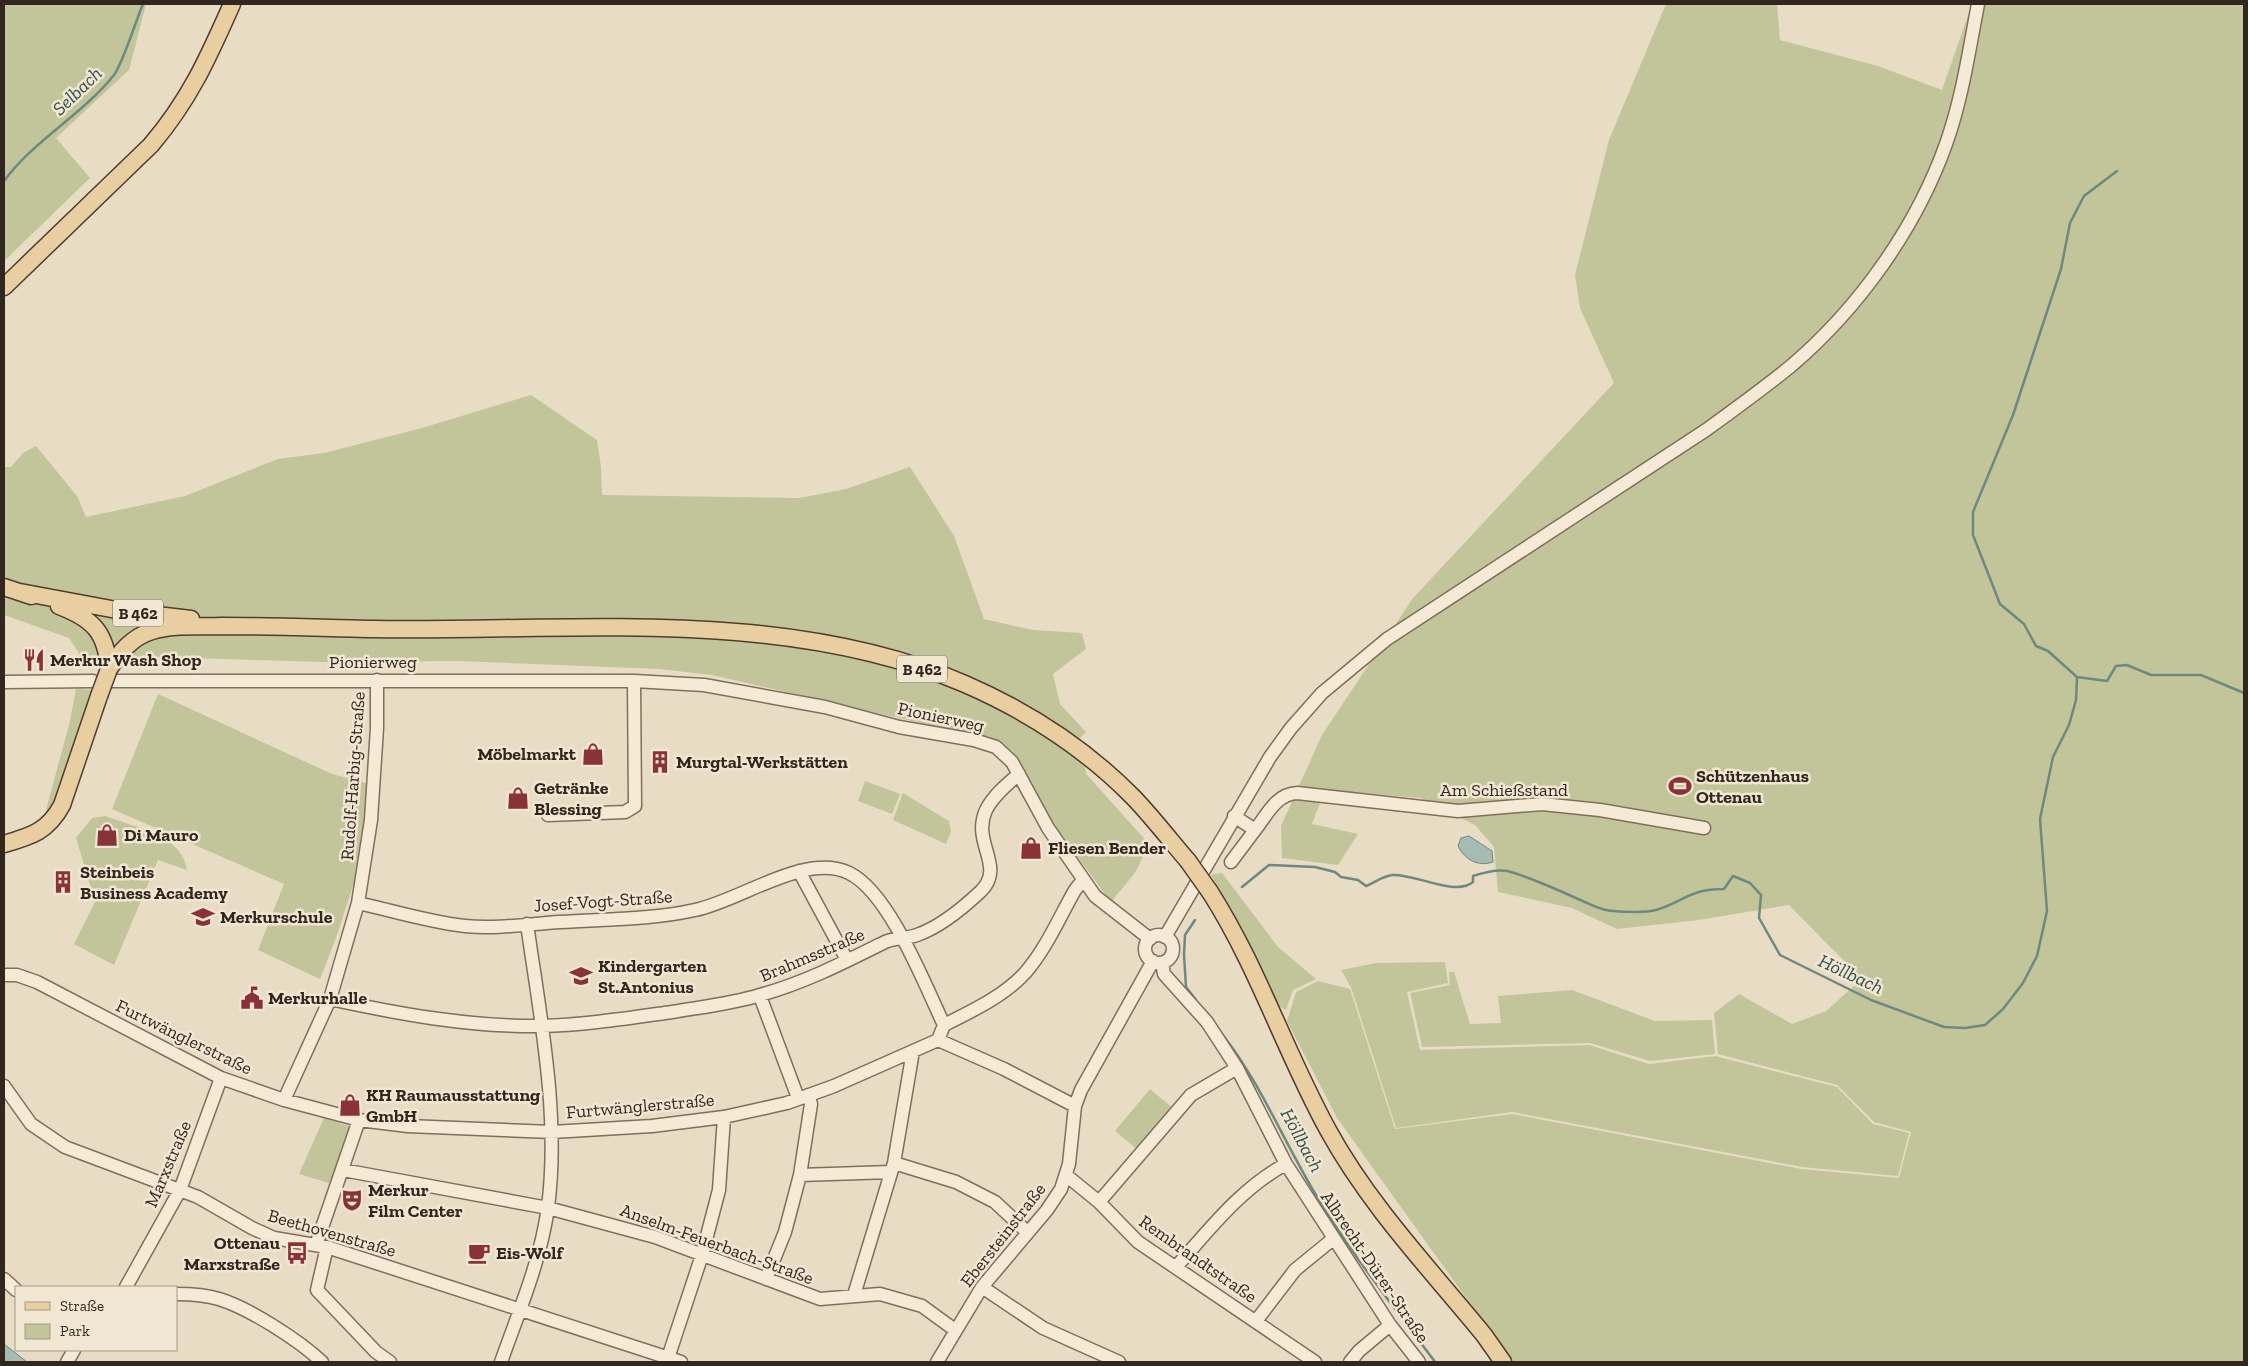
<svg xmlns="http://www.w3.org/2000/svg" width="2248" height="1366" font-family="'Zilla Slab',serif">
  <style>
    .green { fill: #c2c599 }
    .water { fill: #a5bcb4; stroke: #6d8981 }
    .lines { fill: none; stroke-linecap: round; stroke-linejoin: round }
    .stream { stroke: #6d8981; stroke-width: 2.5 }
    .minor-casing { stroke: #816e5c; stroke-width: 15 }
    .major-casing { stroke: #4f3d30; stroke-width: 19 }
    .minor { stroke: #f4ead6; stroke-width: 12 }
    .major { stroke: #e8cea0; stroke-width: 16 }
    .major-bridge-casing { stroke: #4f3d30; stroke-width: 19; stroke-linecap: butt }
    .major-bridge { stroke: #e8cea0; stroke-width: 16 }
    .labels { text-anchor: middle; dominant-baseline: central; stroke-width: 5; stroke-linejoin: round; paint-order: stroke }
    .shield { fill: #f1e6d2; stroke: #6b6055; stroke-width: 1 }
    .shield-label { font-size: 16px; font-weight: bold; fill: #32271f }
    .poi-label { font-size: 18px; font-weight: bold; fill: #32271f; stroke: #f1e6d2; text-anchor: start }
    .street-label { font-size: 18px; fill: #32271f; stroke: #f1e6d2 }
    .water-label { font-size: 19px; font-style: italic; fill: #30504d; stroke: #f1e6d2 }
  </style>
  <rect width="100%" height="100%" fill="#e8dcc4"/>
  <path class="green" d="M4,4H146L129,70L56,138L90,178L4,261Z
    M1666,4H1777L1780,40L1878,66L1942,90L1972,4H2244V1362H1512L1337,1118L1287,1021L1296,992L1318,981L1350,989L1395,1129L1512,1114L1801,1169L1899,1178L1911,1132L1874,1122L1837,1085L1718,1054L1714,1013L1739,994L1792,1024L1826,1011L1862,979L1789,905L1699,920L1617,929L1572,908L1498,892L1494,847L1475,825L1421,798L1325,790L1312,824L1358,834L1338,865L1282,858L1281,826L1322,735L1413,598L1614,383L1580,308L1575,275L1609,140Z
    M531,395L597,440L601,467L602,495L799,498L846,489L910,467L954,536L984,619L1033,630L1082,633L1086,649L1053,674L1060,704L1086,732L1077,741L1087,775L1149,844L1135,873L1111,902L1040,806L1012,751L990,739L712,675L659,669L458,661L323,662L160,657L123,666H87L69,638L4,615V467H11L23,453L36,446L77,496L86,517L185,496L278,459L324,453L422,428Z
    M76,689L93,690L56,801L50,813L46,810L70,721Z
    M158,694L332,774L369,784L366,845L337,935L320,979L258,950L284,884L112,809Z
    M865,781L900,794L892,814L858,801Z
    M903,793L949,821L951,831L946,844L893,820Z
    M105,816C134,827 183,835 187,870L158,860L114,965L74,944L95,902L76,838L92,818Z
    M1222,873L1278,947L1316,979L1293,990L1286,1010L1278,1006L1252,949L1211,875Z
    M1445,962L1448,983L1407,992L1420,1050L1589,1045L1649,1064L1715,1056L1837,1087L1873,1124L1909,1133L1898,1176L1802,1167L1512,1112L1396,1128L1351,987L1341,970L1376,963Z
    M1449,972H1454L1470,1024L1501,1023L1498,996L1572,990L1655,1021L1712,1020L1715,1054L1650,1061L1590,1043L1422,1047L1410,993L1450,985Z
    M1150,1089L1174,1109L1139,1151L1115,1131Z
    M324,1118L351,1127L332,1184L299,1174Z"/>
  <path class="water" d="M1469,836L1492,851L1493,862C1478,867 1465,860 1458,846L1461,838Z
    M4,1344L27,1362H4Z"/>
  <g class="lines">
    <path class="stream" d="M4,181C34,140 82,115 114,75C123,63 136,20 143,4
      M2077,677L2048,651L2036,646L2024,624L2000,604L1973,535V512L2013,415L2061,269L2070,223L2084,196L2117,171
      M1242,887L1269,865L1315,867L1335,872L1341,877L1358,880L1366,886C1374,883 1383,876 1392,875C1414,873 1455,897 1473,882V876C1482,873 1497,869 1507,871C1524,875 1561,891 1578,899C1588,903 1596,908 1606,910C1616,912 1646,913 1656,910C1685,901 1689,889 1724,889L1733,876L1750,883L1761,895L1759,918L1780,955L1871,1000L1944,1027L1965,1028L1985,1025L2003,1009L2023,983L2037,956L2047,911L2040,819L2053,757L2069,725L2076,700L2077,677L2107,681L2116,666L2127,665L2151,675H2201L2244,693
      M1195,920L1185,935L1184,955L1186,987L1196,1000
      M1222,1034C1260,1082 1284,1142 1316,1195C1351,1254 1395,1308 1435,1362"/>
    <defs>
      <path id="minor" d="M112,681H634L704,685L825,707L899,727L974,740L996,747L1012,762L1048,828L1095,896L1150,939
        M4,682L93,681
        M548,815L625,812L635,806L634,681
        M1234,816L1255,830C1267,815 1276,794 1297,793L1458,811L1542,804L1600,810L1704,828
        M1231,862L1255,830
        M799,871L847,960
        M358,903C394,911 429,922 465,926C497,929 528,924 560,922C605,919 650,920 695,910C740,901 805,852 849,873C889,892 925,985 944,1025L938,1040L1004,1069L1075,1106
        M1145 949a14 14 0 1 1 28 0a14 14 0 1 1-28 0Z
        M1165,937L1270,757L1291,728L1322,693L1387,639L1706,430C1735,409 1764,388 1791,366C1859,308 1916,228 1946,144C1962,99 1969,51 1978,4
        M1162,963L1164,974L1207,1022L1237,1068L1286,1164L1390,1325L1419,1362
        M4,975H17L37,982L221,1078L284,1100L359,1120L408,1126L552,1132L652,1126L724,1117L787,1103L834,1086L938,1040
        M760,996L798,1098
        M330,999C399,1014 470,1027 541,1026C584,1025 629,1018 672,1012C701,1007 731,1004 760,995C804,983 845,962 885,942C895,937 906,939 917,935C940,927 963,908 981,891C1006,866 971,843 986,810C993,796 1007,784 1019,774
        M944,1025C972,1011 1004,996 1025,973C1046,949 1059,918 1075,890L1083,880
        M4,1086L31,1124L65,1147L198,1197L252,1228L274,1238L327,1247L681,1362
        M284,1100L330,999L358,903L371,820L377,728V680
        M894,1163L956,1182L995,1202L1027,1232
        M343,1170L548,1208L655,1237L820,1299L880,1294L922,1306L955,1330
        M800,1175L891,1172
        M1067,1176L1099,1202L1138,1242L1315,1362
        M1099,1202L1191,1095L1237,1068
        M316,1245L359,1120
        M327,1247L317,1290L376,1352L390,1362
        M1176,1267C1209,1230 1241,1188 1286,1164
        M4,1279L16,1290
        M766,1279L785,1232L800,1175L811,1104L808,1095
        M126,1287L180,1190L221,1078
        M982,1287L1043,1328L1119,1362
        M176,1294C190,1294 206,1295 219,1299C249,1308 300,1341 322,1362
        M854,1295L894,1163L913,1051
        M1256,1321L1295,1270L1333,1239
        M668,1358L702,1255L719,1190L724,1117
        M67,1362L74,1350
        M501,1362C519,1311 541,1260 548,1207C560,1115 540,1016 527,924
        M937,1362L982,1287L1047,1210L1061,1189L1069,1164L1075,1106L1081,1090L1153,961
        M1350,1362L1359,1351L1390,1325"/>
      <path id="major" d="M4,287L151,145C190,99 208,58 232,4
        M4,587L31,596
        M20,592L122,611L191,619
        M59,606C93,619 106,632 109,669
        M109,669C120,652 132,637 152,631C174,624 199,627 222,626C273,626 323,628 374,629C568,632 783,606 965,684C1027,711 1087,750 1134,798C1153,818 1170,840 1188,861
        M4,844C32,836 48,831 62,805L99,696
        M1210,892C1258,967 1285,1052 1328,1130C1369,1205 1430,1269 1484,1335L1503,1362"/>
    </defs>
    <use href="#minor" class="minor-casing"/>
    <use href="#major" class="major-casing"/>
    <use href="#minor" class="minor"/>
    <use href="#major" class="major"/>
    <defs>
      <path id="major-bridge" d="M99,696L109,669
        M1188,861L1210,892"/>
    </defs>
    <use href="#major-bridge" class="major-bridge-casing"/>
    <use href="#major-bridge" class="major-bridge"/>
  </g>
  <defs>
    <symbol id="restaurant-bare" viewBox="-9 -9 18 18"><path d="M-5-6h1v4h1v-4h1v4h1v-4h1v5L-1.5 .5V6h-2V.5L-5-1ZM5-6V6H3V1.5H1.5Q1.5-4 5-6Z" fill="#893338" stroke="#f1e6d2" stroke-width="2.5" paint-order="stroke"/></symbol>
    <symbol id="shop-bare" viewBox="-9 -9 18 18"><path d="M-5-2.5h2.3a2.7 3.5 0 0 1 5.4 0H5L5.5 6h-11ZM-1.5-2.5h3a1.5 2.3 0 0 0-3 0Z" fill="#893338" stroke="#f1e6d2" stroke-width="2.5" paint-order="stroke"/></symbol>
    <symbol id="building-bare" viewBox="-9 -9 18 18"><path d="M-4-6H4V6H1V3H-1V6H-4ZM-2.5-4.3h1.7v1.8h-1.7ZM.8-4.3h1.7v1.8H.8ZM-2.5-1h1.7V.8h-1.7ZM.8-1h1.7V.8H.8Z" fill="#893338" stroke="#f1e6d2" stroke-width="2.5" paint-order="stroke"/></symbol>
    <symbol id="stadium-bare" viewBox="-9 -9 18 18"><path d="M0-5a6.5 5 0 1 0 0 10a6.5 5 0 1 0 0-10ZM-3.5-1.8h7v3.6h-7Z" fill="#893338" stroke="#f1e6d2" stroke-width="2.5" paint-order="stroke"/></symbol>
    <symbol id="school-bare" viewBox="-9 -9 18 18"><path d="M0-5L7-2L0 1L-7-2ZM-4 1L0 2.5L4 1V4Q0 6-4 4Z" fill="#893338" stroke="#f1e6d2" stroke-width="2.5" paint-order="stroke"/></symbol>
    <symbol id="civic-bare" viewBox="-9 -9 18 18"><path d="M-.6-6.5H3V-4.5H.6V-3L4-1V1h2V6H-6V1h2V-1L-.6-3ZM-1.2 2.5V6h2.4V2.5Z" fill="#893338" stroke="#f1e6d2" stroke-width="2.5" paint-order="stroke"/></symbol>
    <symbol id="theatre-bare" viewBox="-9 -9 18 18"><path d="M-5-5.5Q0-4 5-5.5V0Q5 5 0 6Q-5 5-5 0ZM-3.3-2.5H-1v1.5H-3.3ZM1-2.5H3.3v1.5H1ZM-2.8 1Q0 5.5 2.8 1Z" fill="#893338" stroke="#f1e6d2" stroke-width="2.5" paint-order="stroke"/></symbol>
    <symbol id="bus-bare" viewBox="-9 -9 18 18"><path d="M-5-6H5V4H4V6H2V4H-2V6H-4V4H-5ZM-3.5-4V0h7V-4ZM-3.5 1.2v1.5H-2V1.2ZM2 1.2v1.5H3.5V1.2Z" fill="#893338" stroke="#f1e6d2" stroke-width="2.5" paint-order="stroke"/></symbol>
    <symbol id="cafe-bare" viewBox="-9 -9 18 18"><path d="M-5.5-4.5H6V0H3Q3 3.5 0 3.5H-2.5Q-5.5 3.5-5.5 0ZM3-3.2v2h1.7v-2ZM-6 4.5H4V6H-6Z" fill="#893338" stroke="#f1e6d2" stroke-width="2.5" paint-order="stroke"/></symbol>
  </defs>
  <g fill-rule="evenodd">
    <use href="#restaurant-bare" x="18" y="644" width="32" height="32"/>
    <use href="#shop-bare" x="577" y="738" width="32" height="32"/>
    <use href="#building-bare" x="644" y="746" width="32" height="32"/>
    <use href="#stadium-bare" x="1664" y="770" width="32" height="32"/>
    <use href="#shop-bare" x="502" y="782" width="32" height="32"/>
    <use href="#shop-bare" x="91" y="819" width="32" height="32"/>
    <use href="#shop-bare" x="1015" y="832" width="32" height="32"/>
    <use href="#building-bare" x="47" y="866" width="32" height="32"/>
    <use href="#school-bare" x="187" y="901" width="32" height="32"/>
    <use href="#school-bare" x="565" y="960" width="32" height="32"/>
    <use href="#civic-bare" x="236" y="982" width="32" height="32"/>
    <use href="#shop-bare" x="334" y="1089" width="32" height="32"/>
    <use href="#theatre-bare" x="336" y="1184" width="32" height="32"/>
    <use href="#bus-bare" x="281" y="1237" width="32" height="32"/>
    <use href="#cafe-bare" x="463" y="1237" width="32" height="32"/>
  </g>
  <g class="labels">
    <g class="shield">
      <rect x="113" y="599.5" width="50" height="27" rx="4"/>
      <rect x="897" y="655.5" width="50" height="27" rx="4"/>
    </g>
    <g class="shield-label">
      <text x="138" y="613">B 462</text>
      <text x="922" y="669">B 462</text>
    </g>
    <g class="poi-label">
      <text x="50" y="660">Merkur Wash Shop</text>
      <text x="576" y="754" text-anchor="end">Möbelmarkt</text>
      <text x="676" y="762">Murgtal-Werkstätten</text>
      <text x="1696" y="776">Schützenhaus<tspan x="1696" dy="21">Ottenau</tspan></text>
      <text x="534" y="788">Getränke<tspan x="534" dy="21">Blessing</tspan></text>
      <text x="124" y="835">Di Mauro</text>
      <text x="1048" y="848">Fliesen Bender</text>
      <text x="80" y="872">Steinbeis<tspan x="80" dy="21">Business Academy</tspan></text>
      <text x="220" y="917">Merkurschule</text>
      <text x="598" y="966">Kindergarten<tspan x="598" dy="21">St.Antonius</tspan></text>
      <text x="268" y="998">Merkurhalle</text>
      <text x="366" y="1095">KH Raumausstattung<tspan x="366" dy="21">GmbH</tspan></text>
      <text x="368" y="1190">Merkur<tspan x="368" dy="21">Film Center</tspan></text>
      <text x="280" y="1243" text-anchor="end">Ottenau<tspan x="280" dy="21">Marxstraße</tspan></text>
      <text x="496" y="1253">Eis-Wolf</text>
    </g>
    <g class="street-label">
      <text x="373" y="662">Pionierweg</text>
      <text transform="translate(941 717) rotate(12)">Pionierweg</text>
      <text transform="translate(353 776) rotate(-86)">Rudolf-Harbig-Straße</text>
      <text x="1504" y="790">Am Schießstand</text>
      <text transform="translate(603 901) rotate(-4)">Josef-Vogt-Straße</text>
      <text transform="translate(812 955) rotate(-23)">Brahmsstraße</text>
      <text transform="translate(184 1037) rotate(26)">Furtwänglerstraße</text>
      <text transform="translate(640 1106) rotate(-5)">Furtwänglerstraße</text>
      <text transform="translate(168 1164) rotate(-67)">Marxstraße</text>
      <text transform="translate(332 1233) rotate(16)">Beethovenstraße</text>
      <text transform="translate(1003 1235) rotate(-52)">Ebersteinstraße</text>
      <text transform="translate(717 1244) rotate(20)">Anselm-Feuerbach-Straße</text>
      <text transform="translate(1198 1259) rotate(35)">Rembrandtstraße</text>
      <text transform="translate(1375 1267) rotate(56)">Albrecht-Dürer-Straße</text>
    </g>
    <g class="water-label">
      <text transform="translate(77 91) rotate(-44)">Selbach</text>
      <text transform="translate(1851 974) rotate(25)">Höllbach</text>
      <text transform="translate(1302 1140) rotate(62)">Höllbach</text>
    </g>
  </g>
  <rect width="2248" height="1366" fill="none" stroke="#32271f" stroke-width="10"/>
  <rect x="15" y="1286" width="162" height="65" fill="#f1e6d2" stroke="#a59a8a"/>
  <rect x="25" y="1302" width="25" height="8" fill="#e8cea0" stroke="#a59a8a"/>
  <text x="60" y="1311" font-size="15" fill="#32271f">Straße</text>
  <rect x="25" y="1324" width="25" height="15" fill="#c2c599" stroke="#a59a8a"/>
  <text x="60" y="1336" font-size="15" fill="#32271f">Park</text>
</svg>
